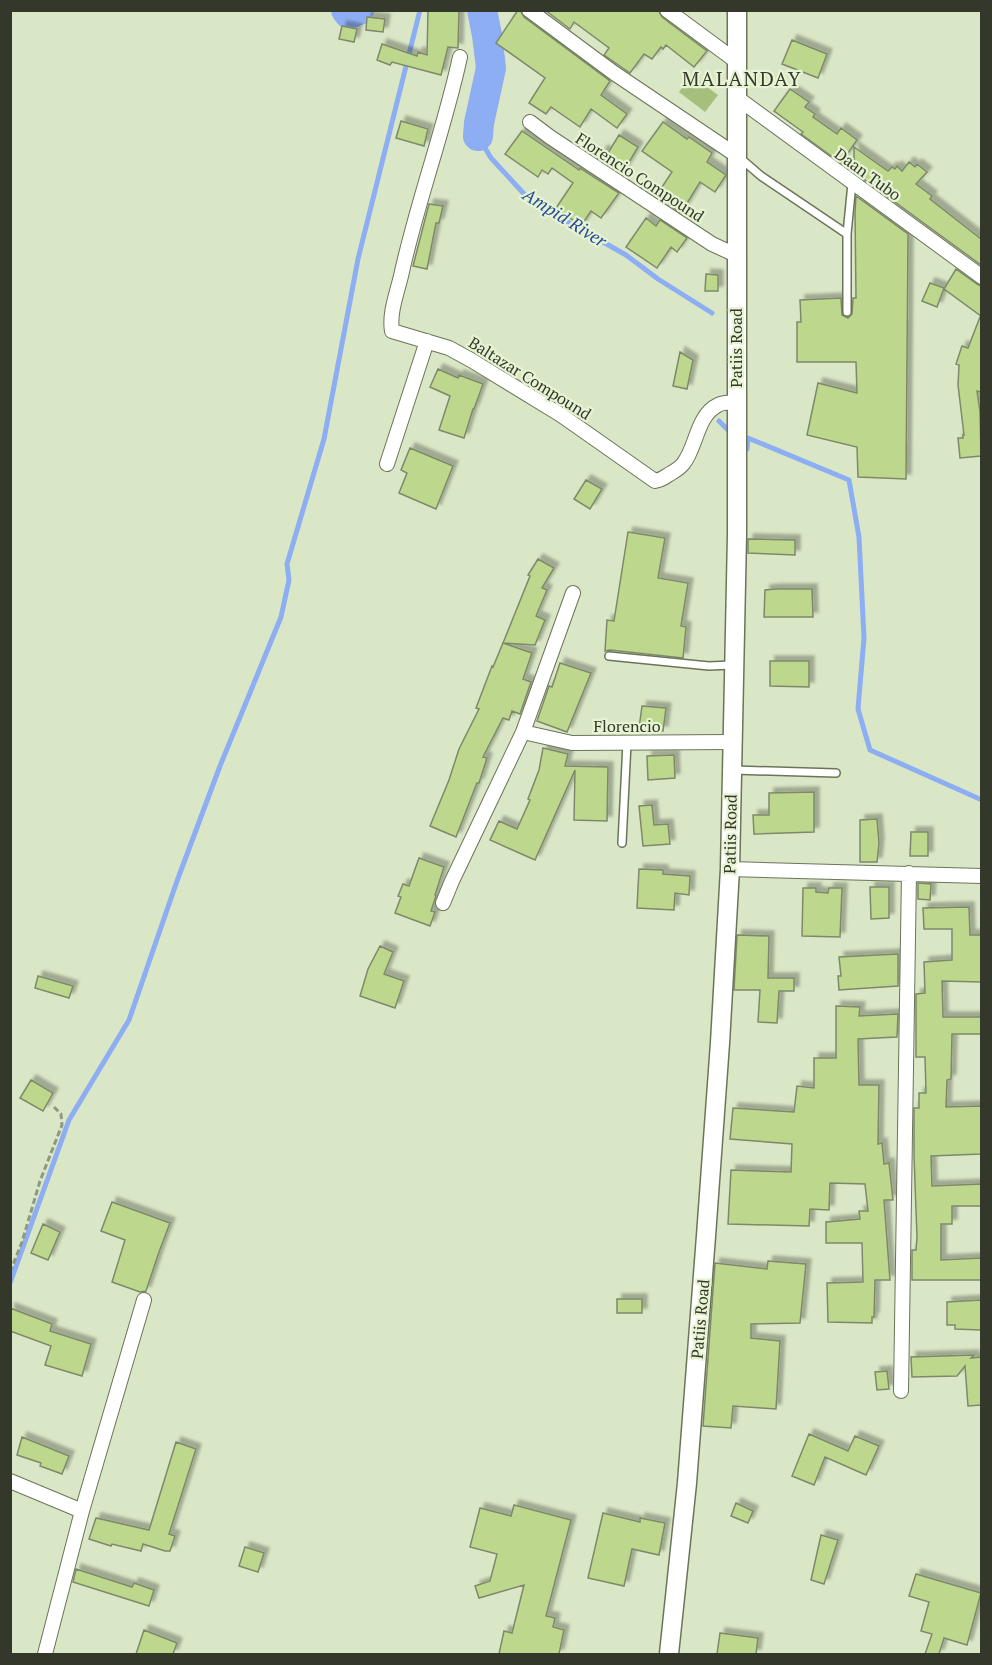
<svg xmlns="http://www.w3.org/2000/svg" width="992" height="1665" font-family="'PT Serif',serif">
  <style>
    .green { fill: #a7bf7d }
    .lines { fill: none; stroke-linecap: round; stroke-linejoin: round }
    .stream { stroke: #8daef2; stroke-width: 5 }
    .river { stroke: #8daef2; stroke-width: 30 }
    .building { fill: #bdd88c; stroke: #7e896b; stroke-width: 1.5; filter: url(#shadow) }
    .lane-casing { stroke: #6a7558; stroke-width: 10 }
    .street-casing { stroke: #6a7558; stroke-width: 16 }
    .secondary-casing { stroke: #6a7558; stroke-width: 21 }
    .path { stroke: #8f9981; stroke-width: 3; stroke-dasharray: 6 3; stroke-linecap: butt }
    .lane { stroke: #fff; stroke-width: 7 }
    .street { stroke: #fff; stroke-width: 14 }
    .secondary { stroke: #fff; stroke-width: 18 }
    .labels { text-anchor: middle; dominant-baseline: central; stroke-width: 4.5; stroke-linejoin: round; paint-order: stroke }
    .street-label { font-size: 16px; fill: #33382b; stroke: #e7f4d3 }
    .water-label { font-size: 18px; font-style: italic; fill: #284b99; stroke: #e7f4d3 }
    .quarter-label { font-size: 20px; letter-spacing: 1.5px; fill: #33382b; stroke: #e7f4d3 }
  </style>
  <defs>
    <filter id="shadow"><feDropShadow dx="5" dy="-5" stdDeviation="1.5" flood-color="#0004"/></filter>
  </defs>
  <rect width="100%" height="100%" fill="#dae7c6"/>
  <path class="green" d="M691,75L718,95L705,112L679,92Z"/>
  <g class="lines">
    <path class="stream" d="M478,136L491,158L526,196L557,216L626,255L658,279L712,313
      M719,421L728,430
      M747,449L748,438L849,480L859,537L864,638L858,709L870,750L982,800
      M10,1283L69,1120L129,1020L177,881L220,766L281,617L289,580L287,564L324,439L358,259L420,10"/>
    <path class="river" d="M346,10L349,14L359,10
      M478,136L479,123L491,68L487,35L482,10"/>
  </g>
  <path class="building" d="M428,10H459L458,48L448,47L441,75L392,62L390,65L377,60L382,44L417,56L418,52L427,55Z
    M518,10H520L524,17L610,81L601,95L627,114L617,128L591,109L580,127L551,107L546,114L529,103L545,78L496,43Z
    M545,10H658L662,17L707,51L694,67L666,45L663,49L661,47L652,59L644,54L630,73L604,55L609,48L574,22L570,29Z
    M367,17L385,19L383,32L366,30Z
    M342,26L357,29L354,42L339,39Z
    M792,40L827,54L818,78L782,64Z
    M790,89L809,102L805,107L815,114L813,117L837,134L841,128L857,140L841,163L801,134L803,132L774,111Z
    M401,121L428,129L424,146L396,138Z
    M663,122L687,139L689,137L712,153L707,162L726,175L715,192L700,182L681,213L669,205L673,198L660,190L672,172L642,151Z
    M522,131L579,170L580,168L619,193L601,218L591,211L581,226L556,208L573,183L552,168L548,174L542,170L538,177L505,154Z
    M619,135L638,147L622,174L598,158L603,150L608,153Z
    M854,147L888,171L892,167L895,169L897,166L902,171L909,162L915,167L917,164L927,172L916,184L932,196L930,199L981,239V265L854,172Z
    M856,196L908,234L906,479L858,477L857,447L807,435L818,383L857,393L856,362H797V322H801L800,300L841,298L842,315L848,318L852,314L853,298H856L855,212Z
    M429,204L443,206L439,223H436L427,269L413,266Z
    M646,218L656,226L660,220L687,238L677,252L671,247L657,268L626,247Z
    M956,269L977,284L981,286V316L944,289Z
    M706,274L718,275V291H705Z
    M930,283L944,288L937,307L922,301Z
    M980,317H981V392L977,391L980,412L981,456L960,458L958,438H963V435H964L958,385L959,365L956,364L962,346L968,348Z
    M680,352L693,360L687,389L673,386Z
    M438,369L458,378L459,375L483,384L474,409H473L464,438L439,430L450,396L430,387Z
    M410,448L453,466L436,509L399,493L407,473L401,470Z
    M586,480L602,489L590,509L574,499Z
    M628,532L665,538L658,578L688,583L681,626L686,627L683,658L610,650L605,651L607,620L614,621Z
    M748,539L795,540V555L748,553Z
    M538,559L554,568L542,588L547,590L536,616L545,620L535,645L503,643L530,576L528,575Z
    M776,589H812L813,617H764L765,590Z
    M503,643L532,653L523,679L531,682L520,714L512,711L509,720L503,718L483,757L487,758L479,783H477L456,837L430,826L449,780L459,749L479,709L476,708L492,666L493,667Z
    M770,661H809V687L770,686Z
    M560,663L591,673L567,732L537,721L549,686L552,687Z
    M642,706L666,708L663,731L639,728Z
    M543,748L568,754L565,766L608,767L607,821L574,820L575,770L535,860L490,840L499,821L517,829L530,800L528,799L539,770Z
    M674,755L675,778L648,780L647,756Z
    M814,792V832L754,834L753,815H769V793Z
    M652,805L654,825L668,824L670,844L643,846L639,806Z
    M877,819L879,843L877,862H860V820Z
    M911,832H928V856H910Z
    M419,858L444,867L435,895L436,896L431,911L435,912L430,926L395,913L401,897L398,896L403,884L409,886Z
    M639,869L663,870V874L690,876L689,895L675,893L674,910L637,908Z
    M918,883L931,884L930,900L918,899Z
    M870,887H889V918L871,919Z
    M803,888H816V892L828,893L829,888H842L840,937L802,936Z
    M969,907L970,935H981V982L942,981L943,1017H981V1034H952L951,1079L947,1080L946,1107L981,1106V1154L931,1156L932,1186L981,1184V1206H952V1224H941V1260L981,1258V1280H912V1250H916L917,1237L914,1156V1108H919V1093H926L925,1057H916V994L925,993L924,962L952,960V929H924L923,908Z
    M737,935L769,936L768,978H794V991H779L777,1023L758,1022L760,990H734Z
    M380,946L393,952L384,974L404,981L395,1008L360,996L368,969Z
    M898,954V986L839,990L838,976H841L839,957Z
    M38,976L73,986L69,998L35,988Z
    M836,1006L860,1007L859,1016L898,1014L897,1037L858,1039L859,1085H879L878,1144L882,1143L884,1164L889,1163L893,1200H884L890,1280H875L874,1317H872V1323L828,1322L827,1283L863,1282L862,1243H826V1222L860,1219L859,1211H868L865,1184L830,1183L829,1210L810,1209L809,1226L728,1224L731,1170L791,1172L792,1144L730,1139L733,1108L794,1112L797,1086L814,1088V1058H836Z
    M31,1080L53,1093L43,1111L20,1098Z
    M112,1202L170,1223L159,1252L146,1291L140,1292L112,1282L125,1240L101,1231Z
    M43,1224L60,1232L48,1260L31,1253Z
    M768,1261L806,1264L800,1323L751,1324V1338L780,1341L776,1409L733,1406L731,1428L703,1426L715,1263L767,1269Z
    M617,1299H642V1313H617Z
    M981,1300V1330L955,1329V1325H947V1302Z
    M10,1308L52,1324L50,1331L91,1344L82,1376L45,1365L51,1346L10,1331Z
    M974,1355L971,1358L981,1357V1405L968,1406L965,1366L957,1376L912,1377L911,1357Z
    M887,1371L889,1389L877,1390L875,1372Z
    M809,1434L848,1451L855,1436L879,1446L866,1475L825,1457L814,1485L792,1476Z
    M22,1437L69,1456L62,1474L40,1466L41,1463L17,1455Z
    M176,1442L196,1449L169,1534L175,1536L170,1551H165L143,1544L141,1551L112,1544L111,1546L89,1539L96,1518L149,1530Z
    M736,1503L753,1511L748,1523L731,1516Z
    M514,1505L571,1520L546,1616L555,1618L553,1627L564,1630L559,1654H499L504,1631L512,1633L524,1585L479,1598L475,1586L490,1581L497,1554L470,1547L480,1508L511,1516Z
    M603,1513L640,1522V1518L665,1523L659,1555L632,1549L624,1586L588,1578Z
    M821,1535L838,1540L824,1584L811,1580Z
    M245,1547L264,1553L258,1572L239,1566Z
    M76,1569L132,1587L134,1583L154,1590L149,1606L73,1582Z
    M916,1574L981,1593L967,1645L944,1638L939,1654H925L932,1634L921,1631L929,1602L909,1596Z
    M144,1630L177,1643L173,1654H136Z
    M720,1633L758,1638L756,1654H717Z"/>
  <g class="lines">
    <defs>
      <path id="lane" d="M739,157L761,176L847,234
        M847,312V234L852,183
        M609,656L709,666L732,665
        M734,770L836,773
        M622,843L627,743"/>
      <path id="street" d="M529,10L614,73L736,155
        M667,10L736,61
        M460,57C444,131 417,202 401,276C397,293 389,313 392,331L449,348L471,360L561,415L655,481C660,480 664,478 668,475C673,472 679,469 683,464C697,447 696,416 718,405C723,402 731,403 736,402
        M736,97L982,277
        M530,122L550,137L712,244L736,255
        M387,464L427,341
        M523,732L572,743L732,742
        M730,869L982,876
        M443,903L452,881L523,732L573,593
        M901,1391L909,873
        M10,1481L82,1511L45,1654
        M82,1511L144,1300"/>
      <path id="secondary" d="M669,1654L687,1483L706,1236L720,1043L730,869L737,535V10"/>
    </defs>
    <use href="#lane" class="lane-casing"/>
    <use href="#street" class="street-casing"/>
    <use href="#secondary" class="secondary-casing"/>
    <path class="path" d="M10,1272L22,1242L40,1181L62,1125L61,1114L53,1106"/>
    <use href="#lane" class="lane"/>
    <use href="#street" class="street"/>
    <use href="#secondary" class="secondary"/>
  </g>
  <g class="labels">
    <g class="street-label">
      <text transform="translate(868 174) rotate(36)">Daan Tubo</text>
      <text transform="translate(640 177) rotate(33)">Florencio Compound</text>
      <text transform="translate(736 348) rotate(-90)">Patiis Road</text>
      <text transform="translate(530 378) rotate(32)">Baltazar Compound</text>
      <text x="627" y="726">Florencio</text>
      <text transform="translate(730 834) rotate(-89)">Patiis Road</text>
      <text transform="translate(700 1319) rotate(-85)">Patiis Road</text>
    </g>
    <g class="water-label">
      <text transform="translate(565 217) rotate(32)">Ampid River</text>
    </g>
    <g class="quarter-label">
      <text x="742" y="78">MALANDAY</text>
    </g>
  </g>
  <rect width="992" height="1665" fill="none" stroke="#33382b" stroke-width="24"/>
</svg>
